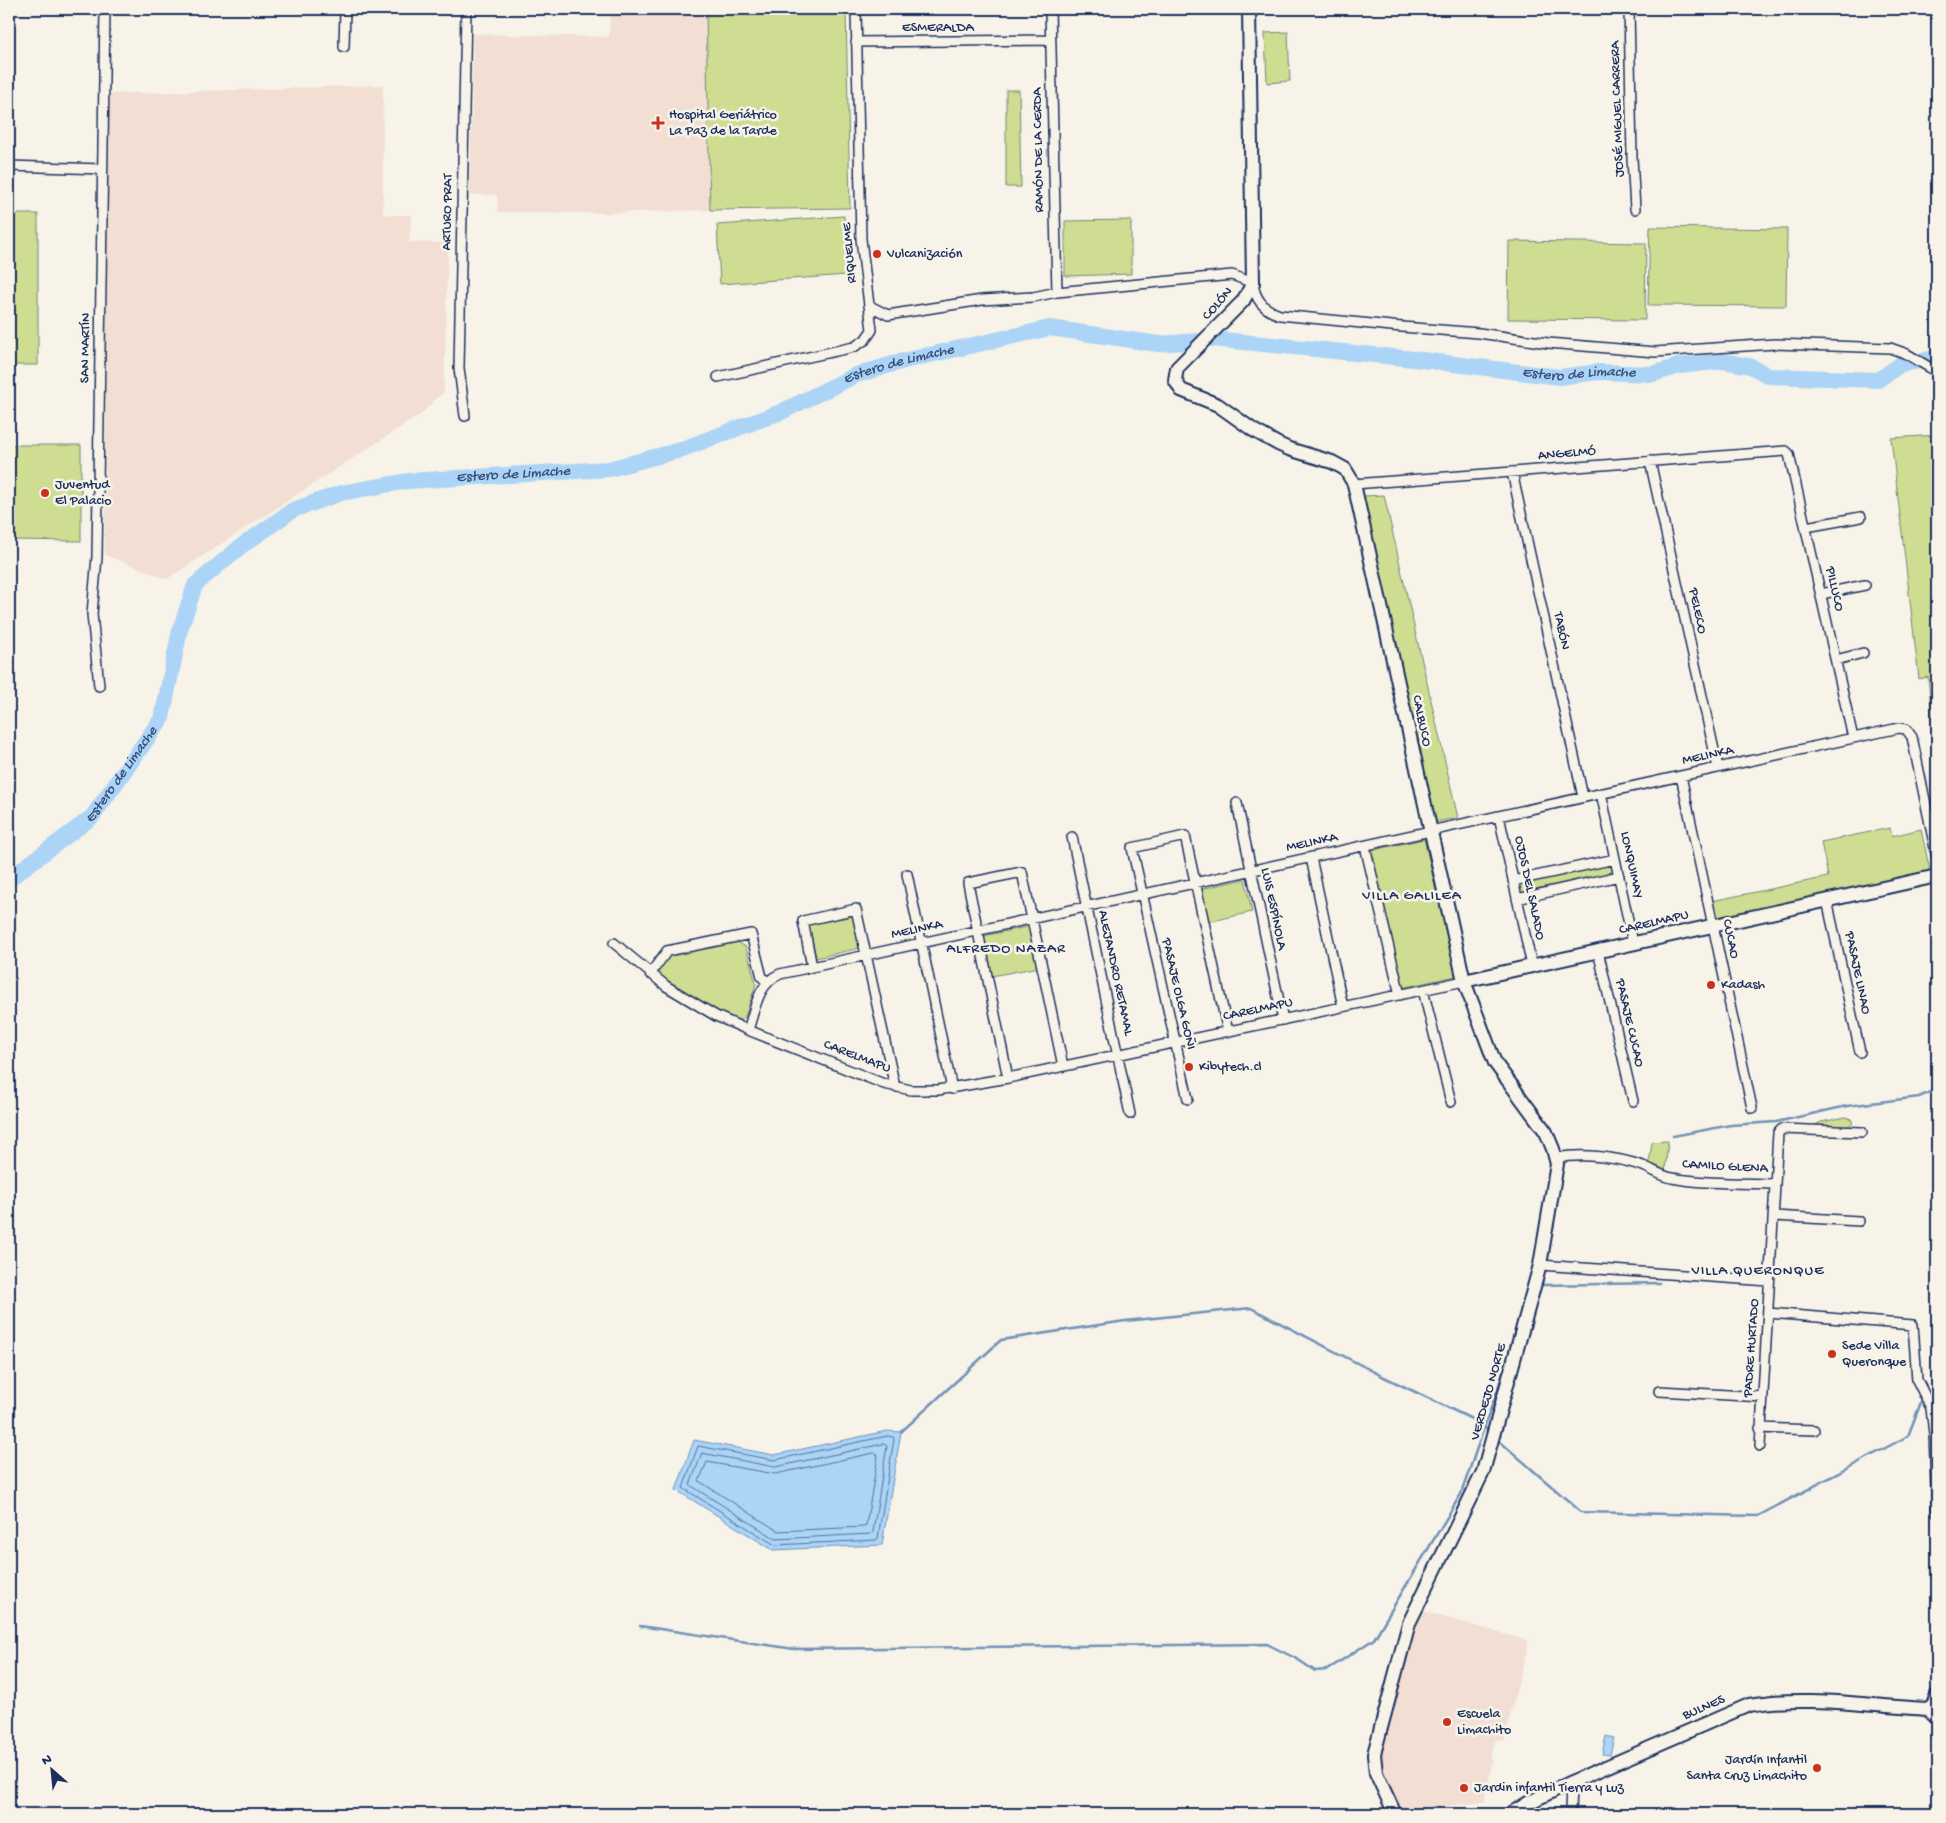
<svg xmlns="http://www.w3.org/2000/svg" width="1946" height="1823" font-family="'Gochi Hand',sans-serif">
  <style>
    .built { fill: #f2ded2 }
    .green { fill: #cedd91; stroke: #748678 }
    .water { fill: #abd4f6; stroke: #7192b9 }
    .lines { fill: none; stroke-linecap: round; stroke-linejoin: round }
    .shore { stroke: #55719b; stroke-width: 1 }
    .stream { stroke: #7192b9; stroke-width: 2.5 }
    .river { stroke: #abd4f6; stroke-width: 16 }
    .street-casing { stroke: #1b2f5e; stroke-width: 12 }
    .secondary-casing { stroke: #1b2f5e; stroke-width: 16 }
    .street { stroke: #f7f3e8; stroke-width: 9 }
    .secondary { stroke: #f7f3e8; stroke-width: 12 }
    .poi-dot { fill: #c8321e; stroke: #f7f3e8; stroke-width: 2 }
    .labels { text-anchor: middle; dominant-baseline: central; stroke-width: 5; stroke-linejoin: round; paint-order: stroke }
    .street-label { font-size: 14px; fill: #1b2f5e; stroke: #f7f3e8 }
    .poi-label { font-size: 14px; fill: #1b2f5e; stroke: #f7f3e8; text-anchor: start }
    .water-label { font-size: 15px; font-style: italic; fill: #38507c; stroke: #f7f3e8 }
    .neighbourhood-label { font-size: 15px; letter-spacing: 1px; fill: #1b2f5e; stroke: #f7f3e8 }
  </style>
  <rect width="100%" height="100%" fill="#f7f3e8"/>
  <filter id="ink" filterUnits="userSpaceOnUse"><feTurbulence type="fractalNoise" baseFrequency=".02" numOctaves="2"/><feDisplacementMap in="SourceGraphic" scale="10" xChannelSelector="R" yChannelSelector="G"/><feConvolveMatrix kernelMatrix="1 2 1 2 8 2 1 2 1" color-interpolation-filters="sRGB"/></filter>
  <g filter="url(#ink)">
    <path class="built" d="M610,9H706L710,210L606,213L498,212L497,195H470L473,34L609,37Z
      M383,85V215H412L409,242L448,243L444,391L421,414L167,579L105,555L108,94Z
      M1422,1611L1529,1641L1504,1740L1494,1741L1489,1758L1493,1760L1484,1802L1445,1806L1447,1814H1400L1380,1765L1381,1742L1403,1658Z"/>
    <path class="green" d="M706,9H846L850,208L710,210Z
      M1288,32L1290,81L1267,83L1265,33Z
      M1006,90H1019L1021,187H1006Z
      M9,214H38V365H9Z
      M844,216L847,275L720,284L717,225Z
      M1131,220V274L1065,276V221Z
      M1650,227L1787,229L1786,306L1648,305Z
      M1509,241L1646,243L1645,320L1508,319Z
      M1937,435V768L1928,677L1919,679L1891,438Z
      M9,445H81V541L9,540Z
      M1384,495L1458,818L1435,822L1364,496Z
      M1890,828L1892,836L1921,829L1930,871L1716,919L1712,901L1828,877L1821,842Z
      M1424,839L1456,976L1401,988L1369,851Z
      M1611,862L1614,875L1520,895L1517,883Z
      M1245,879L1252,912L1208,922L1201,889Z
      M853,916L860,948L816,958L809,925Z
      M1031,926L1039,967L992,976L983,936Z
      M736,941L746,947L756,984L745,1017L741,1020L737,1021L706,1006L654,972L667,955Z
      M1846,1117L1851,1119L1853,1123L1847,1127L1809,1128L1821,1122Z
      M1668,1141L1665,1172L1649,1164L1652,1142Z"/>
    <path class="water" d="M887,1431L901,1432L882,1545L773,1550L676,1490L694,1440L774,1455Z
      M1606,1736L1614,1738L1610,1755L1602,1754Z"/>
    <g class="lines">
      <path class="shore" d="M888,1436L893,1437L894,1439L878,1538L876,1540L775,1545L683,1488L698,1446L774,1460Z
        M884,1444L887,1446L873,1532L871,1534L776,1539L690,1485L702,1453L775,1467Z
        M875,1453L878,1456L866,1525L864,1527L778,1531L699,1481L707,1462L775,1474Z"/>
      <path class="stream" d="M1673,1136L1731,1125L1776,1122L1847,1106L1919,1097L1937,1089
        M1542,1285L1659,1283
        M1927,1393L1937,1391
        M901,1432L1001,1340L1125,1321L1251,1308L1382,1376L1478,1422L1490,1432
        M1497,1439L1581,1512L1758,1516L1908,1436L1923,1397
        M640,1626L794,1649L1267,1644L1297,1659L1315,1671L1327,1670L1374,1639L1461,1494L1508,1359"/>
      <g class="river">
        <path id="s1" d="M1213,339L1414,359L1559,377L1599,372L1653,374L1679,366L1723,361L1750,366L1769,376L1878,380L1901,364L1937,358"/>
        <path id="s2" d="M9,879L92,817L162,718L180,630L195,585L240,547L293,510L341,493L408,481L609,469L677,451L781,412L856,375L907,360L1050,328L1158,344L1199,341"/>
      </g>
      <defs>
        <path id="street" d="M1050,9L1057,292
          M1629,9L1632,158L1635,209
          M856,42L1050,40
          M344,47L345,9
          M9,166L102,169
          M870,306L888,315L982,300L1033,297L1057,292L1232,275L1253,283C1255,299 1264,310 1280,315L1402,327L1479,333L1548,343L1655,352L1775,344L1890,348L1907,354L1937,372
          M718,377L854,347L865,340L872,330L861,239L856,9
          M465,416L459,368L466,9
          M1650,461L1718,768
          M1512,472L1583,797
          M1354,484L1786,451L1789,454L1853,738
          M1806,527L1861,517
          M1821,594L1865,585
          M1836,660L1863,653
          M99,686L92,614L97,557L105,9
          M1681,776L1752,1108
          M1601,793L1633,943
          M1237,803L1283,1020
          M1499,816L1532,966
          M1072,837L1130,1114
          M1365,846L1400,995
          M1311,858L1343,1007
          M907,874L952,1089
          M1513,881L1615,859
          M1517,899L1619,876
          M1827,900L1860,1052
          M614,943L666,986L716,1016L748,1030L884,1084L911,1090H938L1008,1078L1464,981
          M1598,951L1633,1101
          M812,967L803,921L856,909L895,1087
          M650,974L667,951L751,934L762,977L767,982
          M1423,990L1451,1102
          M748,1030C755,1009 758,983 780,974L1899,728L1906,729L1912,737L1937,858
          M1008,1078L968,883L1022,872L1063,1066
          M1188,1099L1132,848L1185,836L1228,1032
          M1556,1158C1584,1153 1616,1157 1643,1166C1653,1170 1661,1176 1672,1178C1705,1184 1741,1183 1775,1184
          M1774,1216L1859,1221
          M1540,1265L1769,1281
          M1768,1313L1913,1325L1917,1380L1931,1408L1934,1434L1937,1512
          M1659,1391L1763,1397
          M1760,1428L1814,1430
          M1760,1446L1778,1133L1782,1129L1862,1132
          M1570,1814L1571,1782"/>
        <path id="secondary" d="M1249,9L1253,283L1243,301L1177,368L1175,380L1181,390L1218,405L1253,430L1278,444L1289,449L1332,462L1345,469L1354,484L1464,981L1495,1063L1546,1132L1553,1149L1557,1164L1540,1265L1483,1472L1409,1623L1374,1754L1376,1773L1395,1814
          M1464,981L1937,876
          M1927,1709L1933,1705L1937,1695
          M1927,1709L1937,1718
          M1510,1814L1528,1803L1571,1782L1749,1705C1807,1695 1869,1706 1927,1709"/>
      </defs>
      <use href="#street" class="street-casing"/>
      <use href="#secondary" class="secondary-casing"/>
      <use href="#street" class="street"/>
      <use href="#secondary" class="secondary"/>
    </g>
  </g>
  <g class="poi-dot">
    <path d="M655.5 115.5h5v5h5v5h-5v5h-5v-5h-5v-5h5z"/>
    <circle cx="877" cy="254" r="5"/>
    <circle cx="45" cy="493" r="5"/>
    <circle cx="1711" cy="985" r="5"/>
    <circle cx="1189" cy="1067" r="5"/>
    <circle cx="1832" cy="1354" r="5"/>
    <circle cx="1447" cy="1722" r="5"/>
    <circle cx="1817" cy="1768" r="5"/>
    <circle cx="1464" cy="1788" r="5"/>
  </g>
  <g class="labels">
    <g class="street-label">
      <text x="938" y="28">ESMERALDA</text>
      <text transform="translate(1618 109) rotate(-92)">JOSÉ MIGUEL CARRERA</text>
      <text transform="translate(1039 150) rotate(-91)">RAMÓN DE LA CERDA</text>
      <text transform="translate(448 212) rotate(-89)">ARTURO PRAT</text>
      <text transform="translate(850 253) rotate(-95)">RIQUELME</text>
      <text transform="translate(1218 304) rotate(-49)">COLÓN</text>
      <text transform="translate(86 348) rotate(-89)">SAN MARTÍN</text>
      <text transform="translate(1567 454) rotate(-5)">ANGELMÓ</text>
      <text transform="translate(1834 589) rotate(77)">PILLUCO</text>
      <text transform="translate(1697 611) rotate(78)">PELECO</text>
      <text transform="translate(1561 631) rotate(78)">TABÓN</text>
      <text transform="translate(1421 721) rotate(78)">CALBUCO</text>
      <text transform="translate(1708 756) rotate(-12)">MELINKA</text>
      <text transform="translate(1312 843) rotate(-12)">MELINKA</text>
      <text transform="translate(1631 865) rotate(78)">LONQUIMAY</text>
      <text transform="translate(1529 888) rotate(78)">OJOS DEL SALADO</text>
      <text transform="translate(1273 909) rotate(78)">LUIS ESPÍNOLA</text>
      <text transform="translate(1654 923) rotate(-13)">CARELMAPU</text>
      <text transform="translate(917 930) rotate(-12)">MELINKA</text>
      <text transform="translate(1730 939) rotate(78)">CUCAO</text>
      <text transform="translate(1115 973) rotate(78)">ALEJANDRO RETAMAL</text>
      <text transform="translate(1857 973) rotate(78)">PASAJE LINAO</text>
      <text transform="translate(1178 994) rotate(77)">PASAJE OLGA GOÑI</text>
      <text transform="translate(1258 1010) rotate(-12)">CARELMAPU</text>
      <text transform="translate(1629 1023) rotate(77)">PASAJE CUCAO</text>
      <text transform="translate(857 1057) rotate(21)">CARELMAPU</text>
      <text transform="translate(1725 1167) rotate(3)">CAMILO GLENA</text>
      <text transform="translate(1752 1348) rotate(-86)">PADRE HURTADO</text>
      <text transform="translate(1489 1392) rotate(-74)">VERDEJO NORTE</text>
      <text transform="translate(1704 1708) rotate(-23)">BULNES</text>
    </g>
    <g class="poi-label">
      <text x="669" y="115">Hospital Geriátrico<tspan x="669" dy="16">La Paz de la Tarde</tspan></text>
      <text x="887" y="254">Vulcanización</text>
      <text x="55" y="485">Juventud<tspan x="55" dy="16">El Palacio</tspan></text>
      <text x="1721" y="985">Kadash</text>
      <text x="1199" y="1067">Kibytech.cl</text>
      <text x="1842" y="1346">Sede Villa<tspan x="1842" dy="16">Queronque</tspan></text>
      <text x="1457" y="1714">Escuela<tspan x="1457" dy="16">Limachito</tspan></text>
      <text x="1807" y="1760" text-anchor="end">Jardín Infantil<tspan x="1807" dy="16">Santa Cruz Limachito</tspan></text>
      <text x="1474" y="1788">Jardin infantil Tierra y Luz</text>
    </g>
    <g class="water-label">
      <text stroke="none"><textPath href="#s2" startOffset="1115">Estero de Limache</textPath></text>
      <text stroke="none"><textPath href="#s1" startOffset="368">Estero de Limache</textPath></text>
      <text stroke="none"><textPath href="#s2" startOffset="710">Estero de Limache</textPath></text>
      <text stroke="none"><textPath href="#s2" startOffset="155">Estero de Limache</textPath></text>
    </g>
    <g class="neighbourhood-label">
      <text x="1412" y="896">VILLA GALILEA</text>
      <text x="1006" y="949">ALFREDO NAZAR</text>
      <text x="1758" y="1271">VILLA QUERONQUE</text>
    </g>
  </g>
  <rect width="1946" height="1823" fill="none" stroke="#f7f3e8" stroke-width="30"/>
  <rect x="15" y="15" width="1916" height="1793" fill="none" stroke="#1b2f5e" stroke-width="2" filter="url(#ink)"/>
  <g transform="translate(52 1770) rotate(333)" stroke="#f7f3e8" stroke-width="4" paint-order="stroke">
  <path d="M0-4L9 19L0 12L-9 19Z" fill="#1b2f5e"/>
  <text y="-8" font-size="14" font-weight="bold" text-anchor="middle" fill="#1b2f5e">N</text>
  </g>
</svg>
